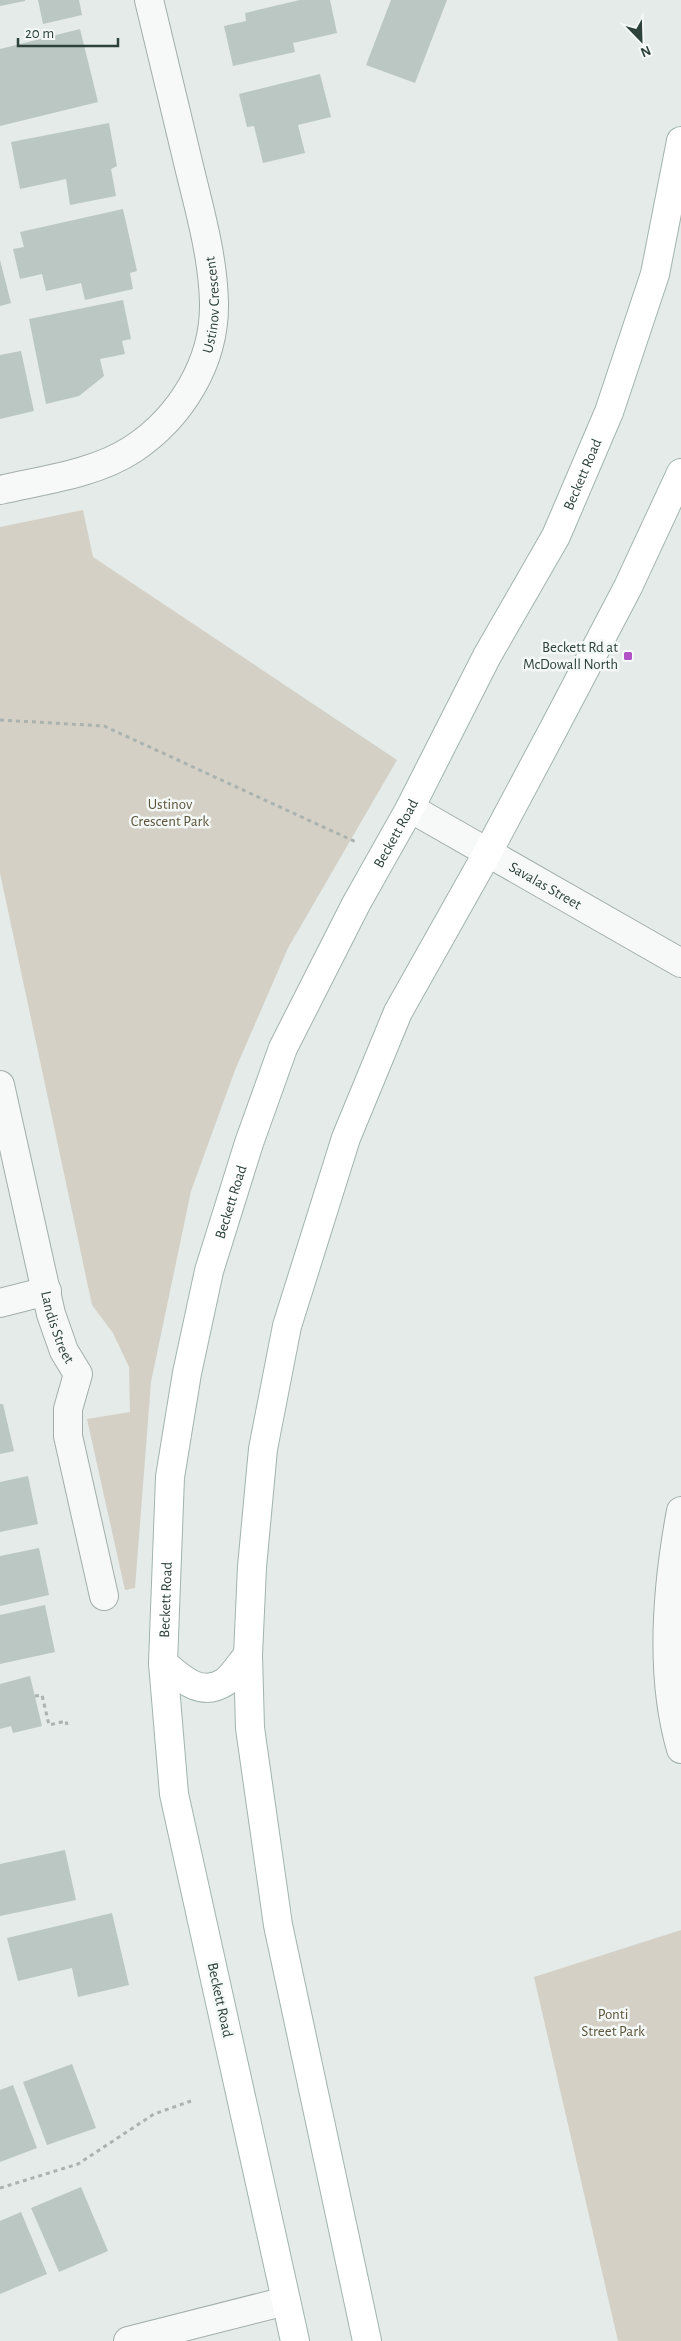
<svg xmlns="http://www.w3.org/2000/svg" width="681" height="2341" font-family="'Alegreya Sans',sans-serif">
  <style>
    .green { fill: #d4d0c6 }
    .building { fill: #bbc7c3 }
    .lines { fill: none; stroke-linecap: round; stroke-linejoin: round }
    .minor-casing { stroke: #a2aea9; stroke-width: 30 }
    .major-casing { stroke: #a2b4ac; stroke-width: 30 }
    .path { stroke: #aab3b0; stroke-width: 3; stroke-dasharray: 4 4; stroke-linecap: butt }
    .minor { stroke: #f7f9f8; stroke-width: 28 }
    .major { stroke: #fff; stroke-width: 28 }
    .poi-dot { fill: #b352c7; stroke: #f4f8f6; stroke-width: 2 }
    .labels { text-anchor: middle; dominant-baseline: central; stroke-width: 5; stroke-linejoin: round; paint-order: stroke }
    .street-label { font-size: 15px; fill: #2c423a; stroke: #f4f8f6 }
    .poi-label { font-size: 15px; fill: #2c423a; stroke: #f4f8f6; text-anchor: end }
    .park-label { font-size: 15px; fill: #5d563b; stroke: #f4f8f6 }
  </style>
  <rect width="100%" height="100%" fill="#e4ebe8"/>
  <path class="green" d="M83,510L93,557L397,760L288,948L235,1070L191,1191L151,1382L135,1588L125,1590L87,1419L130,1412L129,1367L113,1333L92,1305L0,873V527Z
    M681,1930V2341H618L534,1977Z"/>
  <path class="building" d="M0,0H25V1L0,6Z
    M38,0H79L82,15L43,24Z
    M300,0H330L337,33L293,43L295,52L233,66L224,26L246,21L245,13Z
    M391,0H447L415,83L366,65Z
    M80,29L98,102L0,126V49Z
    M320,74L331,117L298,125L305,153L263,163L254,126L247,127L239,94Z
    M109,123L117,166L111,169L116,196L70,205L66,179L20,189L11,142Z
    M123,209L137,271L130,273L133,289L85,300L81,283L46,291L42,274L20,279L13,249L24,247L20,232Z
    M0,260L11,303L0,306Z
    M123,300L131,339L122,341L125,354L100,359L104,376L79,396L46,404L29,319Z
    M21,351L34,411L0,419V355Z
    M0,1404H3L14,1451L0,1454Z
    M28,1476L38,1524L0,1532V1482Z
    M39,1548L49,1595L0,1606V1556Z
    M45,1605L55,1652L0,1664V1615Z
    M30,1676L42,1726L13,1733L11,1726L0,1729V1684Z
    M65,1850L76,1900L0,1916V1864Z
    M112,1913L129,1985L78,1997L72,1968L18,1981L7,1938Z
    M72,2064L96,2128L47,2145L23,2082Z
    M13,2085L37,2148L0,2162V2090Z
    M81,2187L108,2251L59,2272L31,2208Z
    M21,2212L47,2274L0,2294V2221Z"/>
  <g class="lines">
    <defs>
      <g id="minor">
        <path id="s1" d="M0,490C43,480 95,474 133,449C181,417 215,362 214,303C213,254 198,205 187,158C174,105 162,53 149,0"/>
        <path id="s2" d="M410,808L681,963"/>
        <path id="s3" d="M0,1085L51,1314L64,1351L78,1374L68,1409V1436L104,1596"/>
        <path d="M0,1303L47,1291"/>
        <path d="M681,1511C667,1586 659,1674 681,1749"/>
        <path d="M128,2341L286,2301"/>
      </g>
      <g id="major">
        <path d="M163,1663C181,1678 200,1698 225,1682C233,1676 241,1663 248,1655"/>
        <path id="s4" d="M295,2341L174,1794L163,1663L170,1477L187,1373L209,1271L249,1143L283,1048L356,904L410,808L487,656L556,536L609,412L655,274L681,141"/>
        <path d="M367,2341L278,1925L250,1728L248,1655L252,1567L263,1449L287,1326L346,1138L398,1012L488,852L554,728L628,587L681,473"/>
      </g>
    </defs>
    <use href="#minor" class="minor-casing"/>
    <use href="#major" class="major-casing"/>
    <path class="path" d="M0,720L104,726L356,842
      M35,1696L42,1695L49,1725L66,1721L67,1725
      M0,2188L78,2164L154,2114L191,2101"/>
    <use href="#minor" class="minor"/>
    <use href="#major" class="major"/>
  </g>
  <rect class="poi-dot" x="623" y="651" width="10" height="10" rx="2.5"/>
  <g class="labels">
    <g class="street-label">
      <text stroke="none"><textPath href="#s1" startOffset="312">Ustinov Crescent</textPath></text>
      <text stroke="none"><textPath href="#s4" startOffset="1970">Beckett Road</textPath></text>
      <text stroke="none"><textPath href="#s4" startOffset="1565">Beckett Road</textPath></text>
      <text stroke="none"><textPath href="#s2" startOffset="156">Savalas Street</textPath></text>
      <text stroke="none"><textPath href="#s4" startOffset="1160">Beckett Road</textPath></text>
      <text stroke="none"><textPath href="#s3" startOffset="249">Landis Street</textPath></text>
      <text stroke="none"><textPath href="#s4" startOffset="755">Beckett Road</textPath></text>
      <text transform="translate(220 2000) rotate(78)">Beckett Road</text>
    </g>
    <g class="poi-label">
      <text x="618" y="647">Beckett Rd at<tspan x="618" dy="17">McDowall North</tspan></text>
    </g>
    <g class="park-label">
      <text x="170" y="804">Ustinov<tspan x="170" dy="17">Crescent Park</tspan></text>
      <text x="613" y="2014">Ponti<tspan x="613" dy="17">Street Park</tspan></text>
    </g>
  </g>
  <g transform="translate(641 40) rotate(157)" stroke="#f4f8f6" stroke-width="4" paint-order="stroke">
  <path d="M0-4L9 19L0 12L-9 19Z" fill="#2c423a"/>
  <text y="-8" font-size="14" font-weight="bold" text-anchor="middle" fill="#2c423a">N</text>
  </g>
  <path d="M18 38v8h100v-8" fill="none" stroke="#2c423a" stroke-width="2.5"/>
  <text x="25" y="38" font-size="15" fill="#2c423a" stroke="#f4f8f6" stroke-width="4" paint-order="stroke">20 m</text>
</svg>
